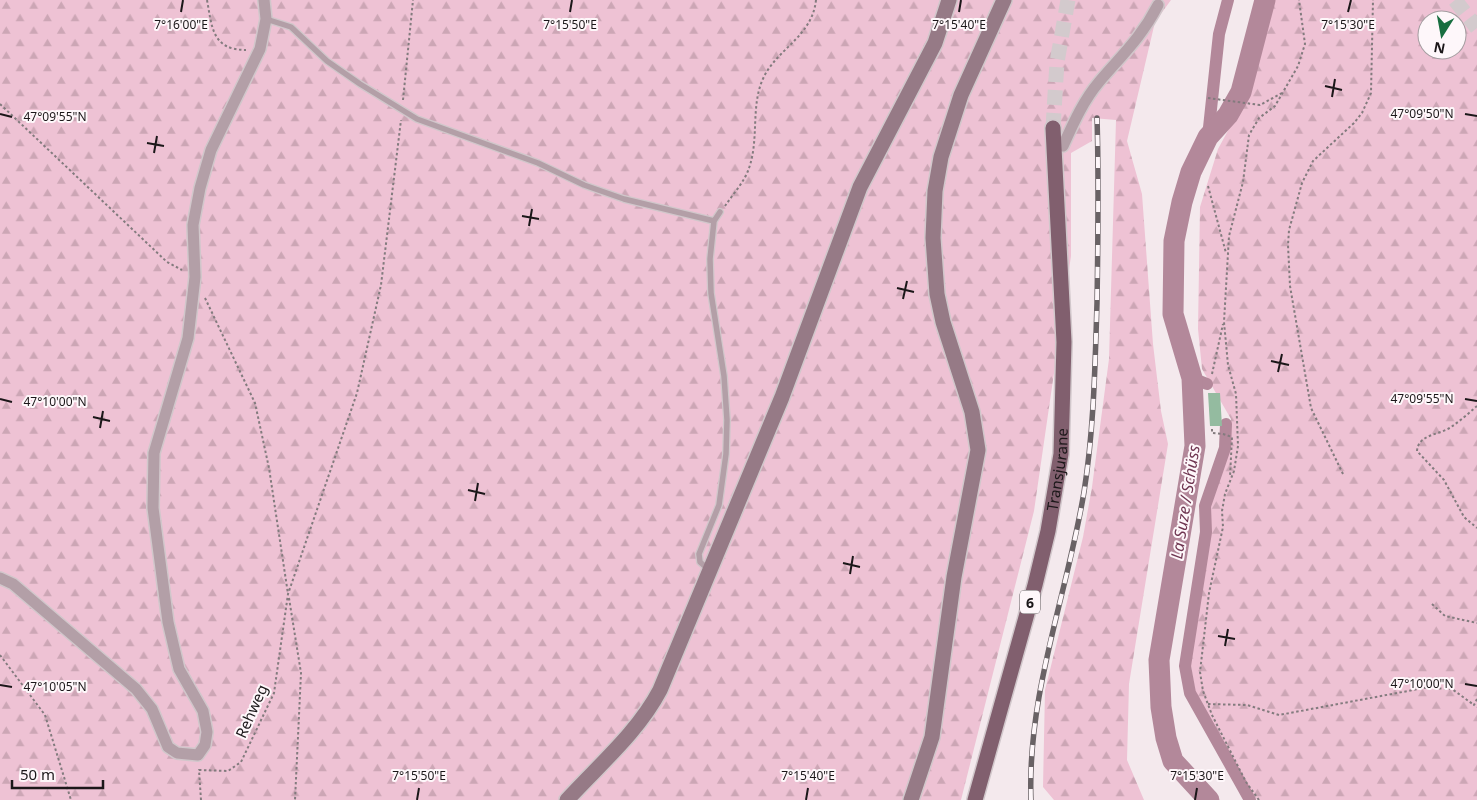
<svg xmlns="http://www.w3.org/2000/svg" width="1477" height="800" font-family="'Noto Sans',sans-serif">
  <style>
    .forest { fill: url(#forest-firs); fill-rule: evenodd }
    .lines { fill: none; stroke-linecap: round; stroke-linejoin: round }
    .canal { stroke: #b3889a; stroke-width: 12 }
    .river { stroke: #b3889a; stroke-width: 21 }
    .building { fill: #94bba0 }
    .primary-tunnel { stroke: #d3cacd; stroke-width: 15; stroke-dasharray: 15 8; stroke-linecap: butt }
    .lane-casing { stroke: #d1c7cb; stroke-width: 8 }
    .street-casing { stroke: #d1c7cb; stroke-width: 14 }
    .secondary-casing { stroke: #d1c7cb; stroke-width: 18 }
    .primary-casing { stroke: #d1c7cb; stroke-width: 18 }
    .path { stroke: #837b7e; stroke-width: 2; stroke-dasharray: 2.5 2.5; stroke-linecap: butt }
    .lane { stroke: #b39fa7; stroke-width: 5.5 }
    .street { stroke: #b39fa7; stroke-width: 11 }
    .secondary { stroke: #967a86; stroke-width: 15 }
    .primary { stroke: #815f6e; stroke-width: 15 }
    .rail-casing { stroke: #696265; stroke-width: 5.5 }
    .rail { stroke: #fef7fa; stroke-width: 4; stroke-dasharray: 11; stroke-linecap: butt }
    .ticks { fill: none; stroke: #1b1719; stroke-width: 2 }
    .labels { text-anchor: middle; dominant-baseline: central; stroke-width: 4; stroke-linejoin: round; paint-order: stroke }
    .shield { fill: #fef7fa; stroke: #5f5a5c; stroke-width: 1 }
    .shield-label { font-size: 14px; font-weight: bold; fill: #1b1719 }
    .street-label { font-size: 15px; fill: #1b1719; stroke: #fef7fa }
    .water-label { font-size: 16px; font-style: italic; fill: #6f3651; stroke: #fef7fa }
    .ticks-label { font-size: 12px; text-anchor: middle; fill: #1b1719; stroke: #fef7fa; stroke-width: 4; stroke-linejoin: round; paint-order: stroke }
  </style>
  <defs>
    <pattern id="forest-firs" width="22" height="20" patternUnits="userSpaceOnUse" patternTransform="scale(1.25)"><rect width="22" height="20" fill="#eec2d4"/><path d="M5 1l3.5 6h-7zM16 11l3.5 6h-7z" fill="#cca6b5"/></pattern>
  </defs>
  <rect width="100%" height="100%" fill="#f4e9ed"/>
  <path class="forest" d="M0,0H1171L1155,22L1127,141L1142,194L1153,344L1161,411L1168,444L1129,684L1127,760L1144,800H1054L1043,787L1045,690L1083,537L1092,487L1109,359L1116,120L1092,118V141L1071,153V256L1034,511L961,800H0Z
    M1275,0H1477V800H1257L1198,708L1189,655L1190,624L1206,504L1228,454L1231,419L1202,369L1198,329L1200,207L1218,149L1237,114L1255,69ZM1427,20H1457V50H1427Z"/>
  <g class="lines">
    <path class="canal" d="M1208,137L1219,34L1228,0
      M1192,378L1207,384
      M1226,424L1225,448L1205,506L1206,532L1185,666L1190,693L1250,800"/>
    <path class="river" d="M1209,800L1173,761L1166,738L1161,707L1159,660L1195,446L1192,378L1173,314L1174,241L1182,202L1191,172L1208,137L1228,115L1241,92L1265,0"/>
  </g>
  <path class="building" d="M1208,393H1220L1222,426H1210Z"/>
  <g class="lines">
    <path class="primary-tunnel" d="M1455,0L1477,28
      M1053,128L1057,62L1068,0"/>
    <defs>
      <path id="lane" d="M266,19L291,27L327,61L360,84L417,119L538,163L584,185L624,199L714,221L710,259L711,293L724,376L727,420L726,454L719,505L699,554L700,562L708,569
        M714,221L720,212"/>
      <path id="street" d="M1063,146C1073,124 1083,101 1099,82C1122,55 1141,38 1158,5
        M0,578L13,584L136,689L152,709L168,747L177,753L198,755L205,745L207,732L203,711L179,669L168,622L153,508L154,453L188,338L195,277L193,225L200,188L211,150L260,49L266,19L264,0"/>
      <path id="secondary" d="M567,800C599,765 638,732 660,690L782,397L860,187L935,43L949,0
        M911,800L932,737L954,577L978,450L972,412L943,322L937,294L933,238L935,191L941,157L961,95L1004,0"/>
      <g id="primary">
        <path id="s1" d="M975,800L1035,585L1048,531L1061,454L1064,342L1053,128"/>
      </g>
    </defs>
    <use href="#lane" class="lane-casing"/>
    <use href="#street" class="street-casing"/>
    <use href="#secondary" class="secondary-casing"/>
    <use href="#primary" class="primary-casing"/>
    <path class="path" d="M207,0C212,27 212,50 246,50
      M1208,98L1260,105L1282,93
      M403,100L413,0
      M0,104L167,262L182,270
      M1208,186L1226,253
      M725,206C733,194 745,181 749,168C759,140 751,108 762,81C775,49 812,38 816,0
      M205,298L255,403L269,468L288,594
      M1212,374L1223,324
      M1477,406C1469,413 1460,421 1451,427C1440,435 1418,434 1417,451L1444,480L1464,517L1477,528
      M1212,429V433L1223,434L1232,437L1230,477
      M1343,474L1311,408L1290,286L1288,245L1289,230L1302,183L1313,161L1354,123L1362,113L1371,93L1373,0
      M289,598L301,673L295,800
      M1432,604L1445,616L1477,623
      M0,655L45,715L71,800
      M1477,699L1474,705L1477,707
      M1208,704L1247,705L1279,715L1424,688L1452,689L1474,705
      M201,800L199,770L228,771L241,762L274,693L288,594L357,393L381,285L401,120
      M1259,800L1246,782L1212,715L1203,691L1200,672L1209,593L1223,527L1222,511L1225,494L1234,471L1238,446L1236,394L1228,365L1224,322L1229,236L1243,182L1249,135L1259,118L1275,106L1298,66L1305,44L1299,0"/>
    <use href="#lane" class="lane"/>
    <use href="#street" class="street"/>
    <use href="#secondary" class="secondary"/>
    <use href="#primary" class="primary"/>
    <defs>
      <path id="rail" d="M1031,800C1027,694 1067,595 1084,492C1094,429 1095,366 1097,303C1098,241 1099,180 1097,118"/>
    </defs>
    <use href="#rail" class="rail-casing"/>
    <use href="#rail" class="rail"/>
  </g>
  <path class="ticks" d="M181,12L183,0M570,12L572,0M959,12L961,0M1348,12L1351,0M1325,86L1342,90M1332,97L1335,79M0,114L12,117M1465,114L1477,116M147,143L164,146M154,153L157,136M522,216L539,219M529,226L532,209M897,288L914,292M903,299L907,281M1271,361L1289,365M1278,372L1282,354M0,399L12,402M1465,399L1477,401M93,417L110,421M100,428L103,411M468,490L485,494M475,501L478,483M843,563L860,567M850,574L853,556M1218,636L1235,639M1225,646L1228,629M1465,684L1477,686M0,685L12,687M417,800L419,788M806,800L808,788M1195,800L1197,788"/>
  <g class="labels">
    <rect class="shield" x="1020" y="590.5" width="20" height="23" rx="4"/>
    <g class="shield-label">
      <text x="1030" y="602">6</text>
    </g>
    <g class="street-label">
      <text stroke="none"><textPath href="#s1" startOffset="341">Transjurane</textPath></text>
      <text transform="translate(251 711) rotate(-66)">Rehweg</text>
    </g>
    <g class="water-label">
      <text transform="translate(1185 502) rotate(-81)">La Suze / Schüss</text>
    </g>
  </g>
  <g class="ticks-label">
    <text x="181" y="29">7°16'00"E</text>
    <text x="570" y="29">7°15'50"E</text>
    <text x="959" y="29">7°15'40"E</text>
    <text x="1348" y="29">7°15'30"E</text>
    <text x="1422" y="118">47°09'50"N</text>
    <text x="55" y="121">47°09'55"N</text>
    <text x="1422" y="403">47°09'55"N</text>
    <text x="55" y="406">47°10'00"N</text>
    <text x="1422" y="688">47°10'00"N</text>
    <text x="55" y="691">47°10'05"N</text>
    <text x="419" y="780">7°15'50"E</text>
    <text x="808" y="780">7°15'40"E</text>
    <text x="1197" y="780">7°15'30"E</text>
  </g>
  <g transform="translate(1442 35) rotate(191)"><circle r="24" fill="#fef7fa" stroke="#a39da0"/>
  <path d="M0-4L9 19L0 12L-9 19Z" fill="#186e40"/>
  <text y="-8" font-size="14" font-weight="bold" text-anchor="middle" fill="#1b1719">N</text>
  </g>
  <path d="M12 780v8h91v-8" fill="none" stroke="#1b1719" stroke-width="2.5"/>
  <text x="20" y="780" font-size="15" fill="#1b1719" stroke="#fef7fa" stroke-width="4" paint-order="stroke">50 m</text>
</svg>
